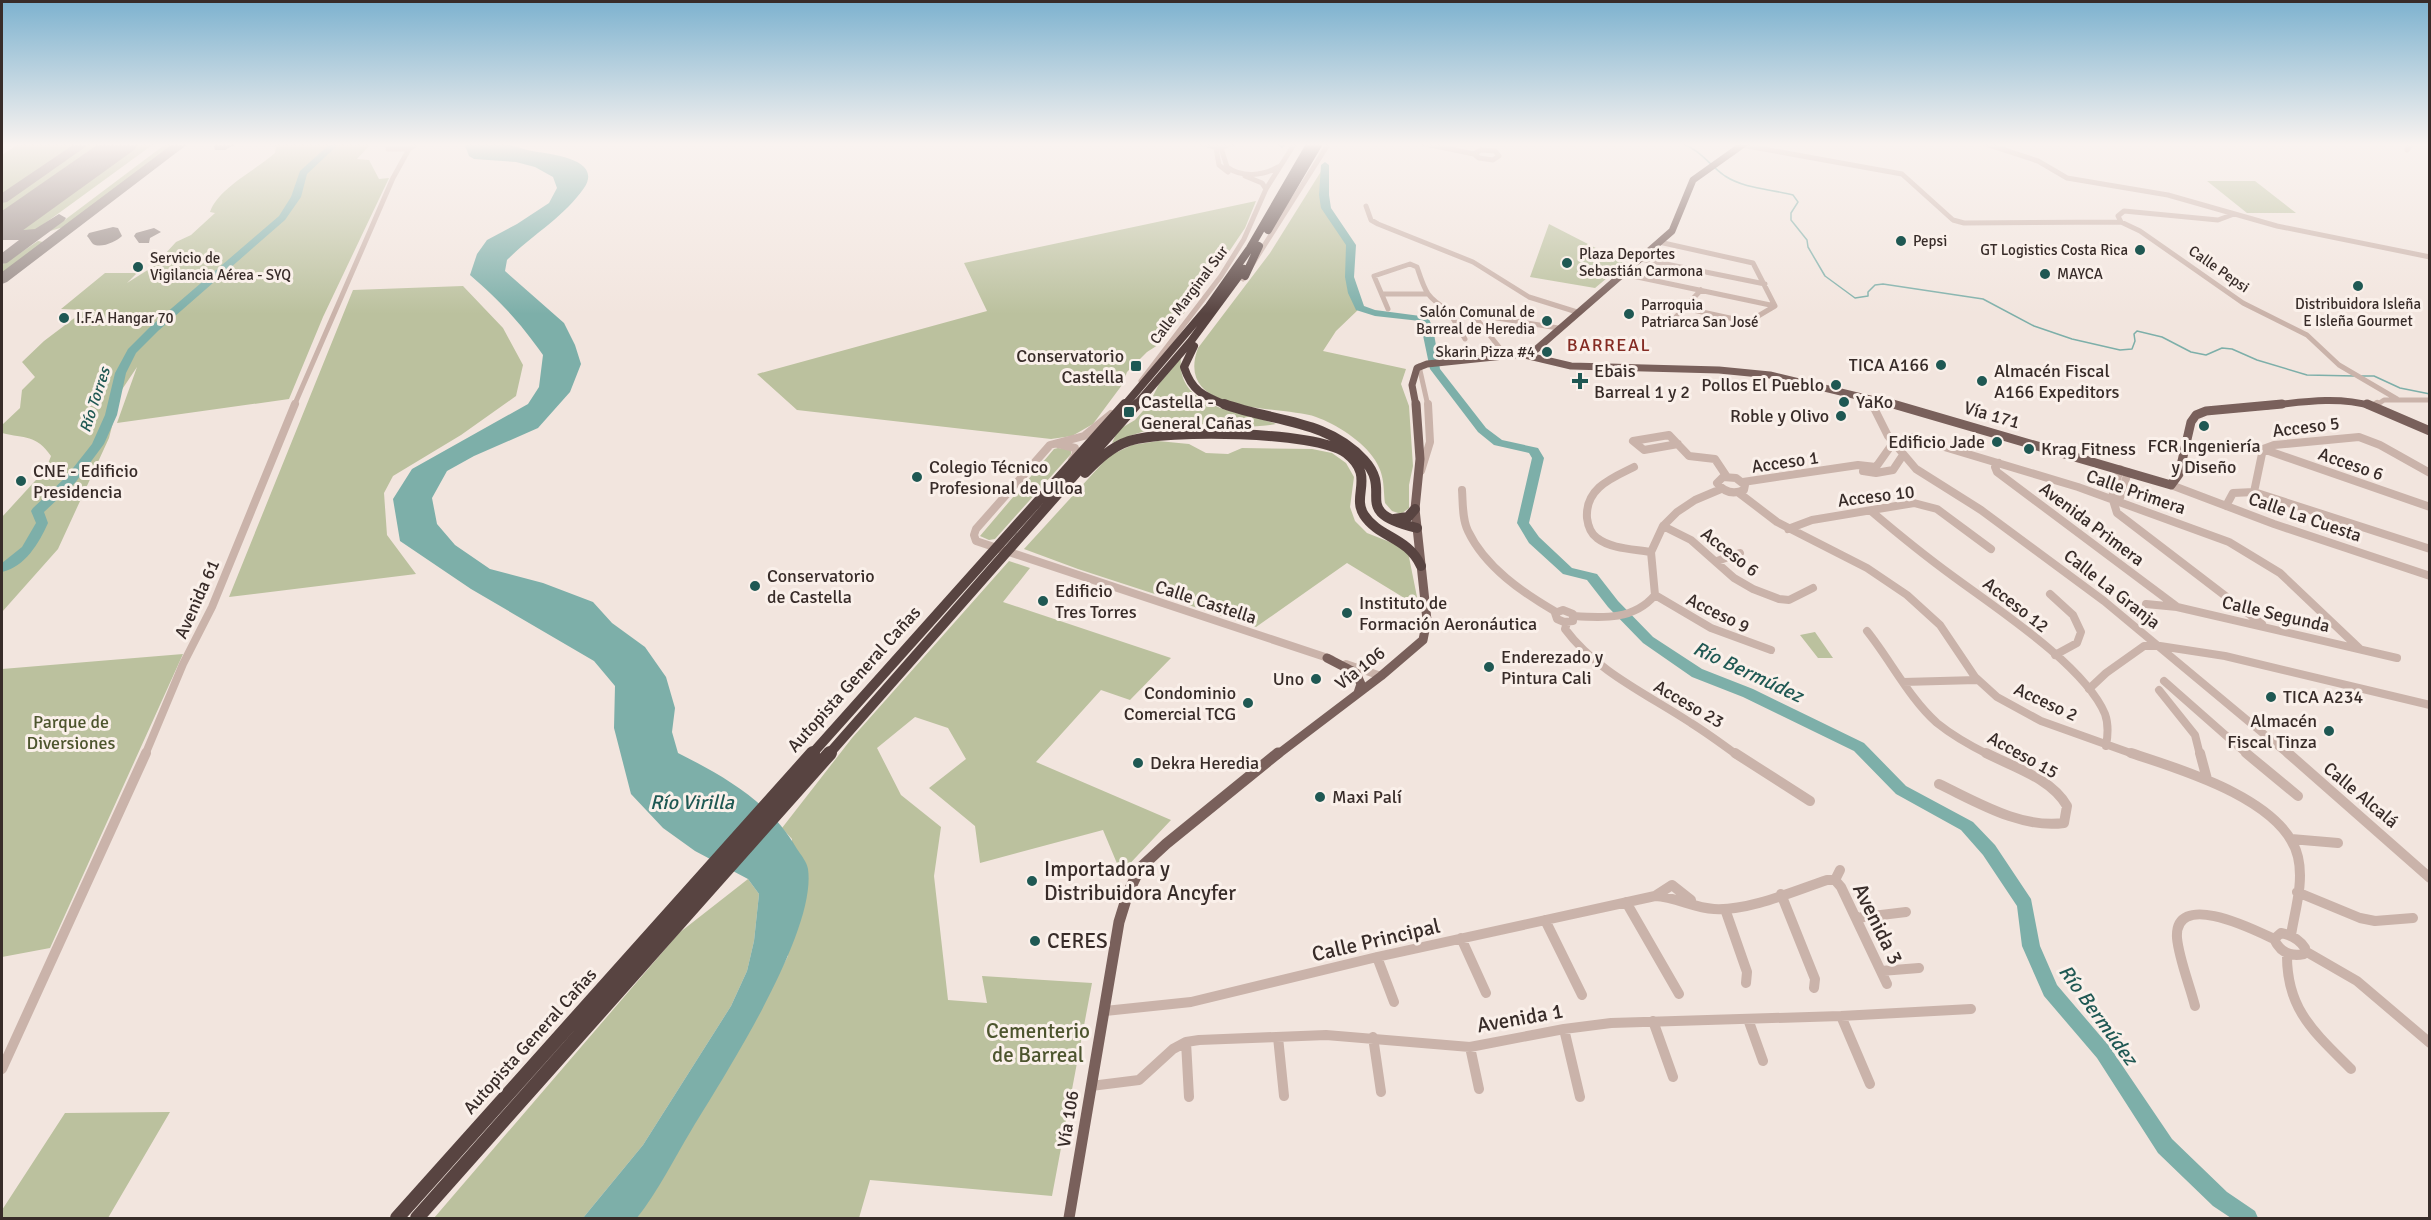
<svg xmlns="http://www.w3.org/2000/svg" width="2431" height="1220" font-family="Signika,sans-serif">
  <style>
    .green { fill: #bbc19e }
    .water { fill: #7dafa9 }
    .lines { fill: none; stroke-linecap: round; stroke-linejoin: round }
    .stream { stroke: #7dafa9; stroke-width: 1.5 }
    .river { fill: #7dafa9; fill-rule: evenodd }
    .taxiway { fill: #958884; fill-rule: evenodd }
    .runway { fill: #958884; fill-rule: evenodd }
    .minor-far2 { stroke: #cab3aa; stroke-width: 5 }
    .minor-far1 { stroke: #cab3aa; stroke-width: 8 }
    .minor { stroke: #cab3aa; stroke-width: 10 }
    .major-far2 { stroke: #79605b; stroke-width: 7 }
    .major-far1 { stroke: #79605b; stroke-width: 9 }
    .major { stroke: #79605b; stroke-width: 11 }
    .highway-far2 { stroke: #584441; stroke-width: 8 }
    .highway-far1 { stroke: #584441; stroke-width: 10 }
    .highway { stroke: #584441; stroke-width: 14 }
    .poi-dot { fill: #1f5853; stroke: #faf0ea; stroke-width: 2 }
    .labels { text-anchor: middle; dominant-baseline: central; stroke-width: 6; stroke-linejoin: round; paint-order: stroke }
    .far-poi-label { font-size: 15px; fill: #382c29; stroke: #faf0ea; text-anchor: start }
    .far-street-label { font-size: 15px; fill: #382c29; stroke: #faf0ea }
    .far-water-label { font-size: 16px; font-style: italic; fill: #1f5853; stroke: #faf0ea }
    .far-quarter-label { font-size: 18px; letter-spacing: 1.5px; fill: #852c24; stroke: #faf0ea }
    .poi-label { font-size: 18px; fill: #382c29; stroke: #faf0ea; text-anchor: start }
    .street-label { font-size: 18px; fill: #382c29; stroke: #faf0ea }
    .park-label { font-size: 18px; fill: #4d552e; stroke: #faf0ea }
    .water-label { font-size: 20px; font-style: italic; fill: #1f5853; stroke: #faf0ea }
    .near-poi-label { font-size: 21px; fill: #382c29; stroke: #faf0ea; text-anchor: start }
    .near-street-label { font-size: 21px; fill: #382c29; stroke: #faf0ea }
    .near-park-label { font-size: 21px; fill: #4d552e; stroke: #faf0ea }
  </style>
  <rect width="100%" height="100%" fill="#f2e5de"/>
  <path class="green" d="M20,143H79L2,196V155Z
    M90,143H112L2,221V203Z
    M133,143H155L37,229L24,233L13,232L17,226Z
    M167,143H175L169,150L67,226L50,231Z
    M267,143H366L369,146L357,159L369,160L379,179L389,178L323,317L289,399L117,423L137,367L121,391L109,438L58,549L2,612V517L46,469L51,456C36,434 25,439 2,433V425L20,408L22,390L35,377L22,362L44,341L85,310L61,309L105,273H137L127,283L154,266L176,242L191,235L215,213L210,212C218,188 256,170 275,153L276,147Z
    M1325,165L1324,195L1326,208L1351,245C1346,267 1349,288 1360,308L1336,331L1323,351L1406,369L1401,384L1409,406L1413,466L1409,485V508L1401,514L1392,511L1385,503C1383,486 1385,476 1375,460C1363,441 1336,424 1316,417C1281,405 1173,416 1198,348L1270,253Z
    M2207,181H2255L2296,213H2247Z
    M1256,201L1245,228L1214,274L1161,343L1147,352L1127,372L1122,385L1093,424L1072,436L1051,439L797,410L757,374L987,311L964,263Z
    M1549,224L1625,263L1595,288L1530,277Z
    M38,241L43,242L42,245L2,275V265Z
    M463,286L503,328L523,365L516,396L461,435L393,476L384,493L387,535L416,574L229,597L353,290Z
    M1181,358C1176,410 1241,410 1276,424C1250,429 1225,425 1200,424C1170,423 1139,431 1112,443L1118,430L1135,420L1149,404L1159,384Z
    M1158,441L1189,444L1206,453L1228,454L1242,448L1312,449L1332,453L1346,463L1354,477L1350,507L1355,521L1367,533L1400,546L1408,552L1419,607L1347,563L1256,627L1078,569L1024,549L1109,456L1132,445Z
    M1058,448L1071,450V454L995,539L989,540L980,536L1054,449Z
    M1009,561L1030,568L1003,602L1171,658L1130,700L1101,690L1036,762L1171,820L1121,873L1103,830L980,863L975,826L929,788L966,759L948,728L915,717L877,748L901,795L941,827L934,876L948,1000L987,1003L982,976L1092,983L1052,1196L870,1180L859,1218H637L730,1065L788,956L792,839L782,828L852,738Z
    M1815,632L1833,658H1818L1800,635Z
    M183,654L50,948L2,957V669Z
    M748,879L759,894L754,941L747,971L731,1006L643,1145L583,1218H434L679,933Z
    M170,1112L108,1218H2V1210L65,1113Z"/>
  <path class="water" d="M464,143C477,143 494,140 505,143C514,146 522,149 532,151C547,154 604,158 584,188C564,217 532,235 507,260L505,271L564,323L575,345L581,364L570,392L538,428L474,456L447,471L432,498L437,524L455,545L490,569L543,583L593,602L612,623L645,647L666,677L675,708L672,732L678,753C724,776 771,803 797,849C801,855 807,862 808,869C817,932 726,1073 692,1129C674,1159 658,1191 637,1218H583L643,1145L731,1006L747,971L754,941L759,894L748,879L695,851L663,828L631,794L614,728L615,686L594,661L471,589L400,541L393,499L412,469L528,404L539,387L543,355C520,322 500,301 470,275L477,254L487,240L517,224L549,203L557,188L553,177L535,167L516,162L474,159L469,156Z"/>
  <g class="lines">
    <path class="stream" d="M1681,143C1701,150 1709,165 1725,176C1745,189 1771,189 1793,195L1798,202L1791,213V220L1807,240L1808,247L1825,276L1855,298L1868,296V292L1875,285L1883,284L1983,299L2034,326L2072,339L2120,350L2132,349L2135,341L2134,334L2137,331L2162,337L2191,352L2206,355L2222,348L2232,349L2257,360L2307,375L2355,376
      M2361,376H2374L2400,388L2430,394"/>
    <path class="river" d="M331,143H340L307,174L301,197L285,220L158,331L136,353L126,373L117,415L104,444L75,483L44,512L48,523C39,543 25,567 2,572V563L22,547L36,523L31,511L33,508L66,477L92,444L105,415L115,373L128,349L151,326L279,216L291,197L300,171Z
      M1276,143H1285L1286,145L1282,148Z
      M1325,162L1329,165V195L1331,208L1356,245L1354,277L1364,306L1375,310L1428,317L1433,328L1440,369L1486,428L1502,440L1538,448L1544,458L1529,523L1539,537L1572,568L1597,574L1618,601L1653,637L1702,669L1753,689L1864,743L1906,786L1973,822L1995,845L2031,899L2040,946L2057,985L2109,1046L2172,1139L2227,1192L2255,1211L2258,1218H2231L2213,1206L2158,1153L2097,1058L2044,996L2022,946L2017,906L1983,855L1961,830L1896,794L1854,751L1743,697L1692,677L1643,643L1608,607L1587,580L1563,574L1529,543L1517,523L1532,458L1529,453L1494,445L1478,432L1430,369L1420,321L1375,316L1356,310L1348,293L1345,277L1346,245L1321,208L1319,195L1321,165Z"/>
    <path class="taxiway" d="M76,143H91L7,202L2,203V193Z
      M174,143H189L7,282L2,284V272Z
      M213,143H238L225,150H215Z
      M59,214L66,218L64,221L7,263L2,264V253L19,240H2V232L35,229Z
      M113,227L118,228L122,236C117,241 101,249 93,244C91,242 89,238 87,236L89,233Z
      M154,228L161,232L150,238L149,243H139L134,236L136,233Z"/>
    <path class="runway" d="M100,143H139L134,150L15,236L2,239V211Z"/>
    <path class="minor-far2" d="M1202,143L1218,148L1234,143
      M1420,143L1474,154
      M1983,143L2038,161L2067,178L2168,195L2277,226L2430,257
      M1741,145L1902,174L1953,220L1964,223L2121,222L2140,231L2243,303L2307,335L2339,365L2397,399
      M1216,148L1219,165L1228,172
      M1221,148L1227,167C1242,178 1263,176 1278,167
      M388,149H409
      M1481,150L1495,151L1499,156L1493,160L1479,158L1474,154Z
      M2407,150L2412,143
      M1245,176L1262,183L1266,189
      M1366,206L1371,220L1378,224L1473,262L1529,297L1577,312
      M2121,222L2118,216L2124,211L2218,220L2234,214
      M1659,242L1753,263L1775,306L1748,322L1684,308
      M1641,259L1765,284
      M1623,274L1775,306
      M1243,279L1329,143
      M1382,294H1426
      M1388,309L1374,276L1410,264L1417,267C1425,291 1426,297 1448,310L1558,328
      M1448,310L1465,339
      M1472,313L1507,357
      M1673,320L1701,290
      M1419,366L1428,406
      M1141,381L1221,276L1244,239L1266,189L1295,143
      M1870,398L1872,406
      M294,406L393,178L409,149L418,143
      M2375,406L2384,400H2430"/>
    <path class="minor-far1" d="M1872,404L1888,436L1916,469L1981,510L2104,601L2289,755
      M2374,406L2377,404
      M1111,414L1084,436L1050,445L976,529L974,535L976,541L1331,659
      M1911,437L2078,487L2229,542L2280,573L2360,649
      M1058,444L1075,448L1076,454L1072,460
      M1678,444L1644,450L1633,441L1669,435L1689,456L1715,459L1727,477
      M2263,449L2430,507
      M1999,463L1995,467L1997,472L2176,606
      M1634,467C1612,478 1585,488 1587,518C1588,526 1590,533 1597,538C1611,549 1634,549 1651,552
      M2120,469L2112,497L2117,513L2262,624
      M1421,471L1430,442L1428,404
      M1863,471L1876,473L1893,470L1903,455
      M2430,473L2380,445L2359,437L2274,445L2263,449L2254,492L2430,549
      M1723,477L1736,478L1745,485L1744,490C1733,495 1724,492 1717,483Z
      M1743,482L1858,465L1876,467L1893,443
      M2171,485L2274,524L2430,576
      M1462,490C1463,503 1462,519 1468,531C1485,567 1523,593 1556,612
      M1739,493L1777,522L1867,568L1907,595L1940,625L1975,677L1997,697L2041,721L2136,755
      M2119,501L2128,472
      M2226,506L2233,493L2254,492
      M1871,511C1898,534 1925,556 1954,577C1996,608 2085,666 2105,714C2109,725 2108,735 2106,746
      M1663,526L1691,540L1734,578L1753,589L1779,599L1789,600L1813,588
      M1788,529L1812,520L1914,503L1937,509L1991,549
      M1717,561L1740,553
      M2050,594L2073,615L2081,632L2077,643L2055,655
      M1655,595L1711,628L1771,650
      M2146,604L2177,607L2397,658
      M1563,610L1573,614V621L1564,622L1557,619L1555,613Z
      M1574,616C1604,618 1634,620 1655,595L1651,552L1663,526L1677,512L1695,500L1721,489
      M1567,623L1565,629C1597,672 1647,694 1691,723C1707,733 1722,744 1737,755
      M1867,631C1891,661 1909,698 1937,723C1953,736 1971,746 1989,755
      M1346,664L1381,676
      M2164,681L2248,755
      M1903,682L1977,680
      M2089,689L2106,673L2144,646H2160L2225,656L2430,705
      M2159,690L2195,735L2200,755
      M145,755L183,664L212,607L295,404"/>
    <path class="minor" d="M1735,753L1810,801
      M2131,753C2180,769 2285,800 2298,857C2304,882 2295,910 2291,935
      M2200,753L2207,779
      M2246,753L2298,796
      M2288,753L2430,878
      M1939,784C1977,802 2021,829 2064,823L2067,806C2051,778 2013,767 1986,753
      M2291,839L2338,843
      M1835,880L1841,887L1887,984
      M1835,880L1840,870
      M2297,892L2360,918L2375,921L2413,918
      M1781,894L1815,979L1814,988
      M1655,896L1672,885L1691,900
      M1626,902L1679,994
      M1725,909L1747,972L1746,983
      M1856,918L1906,912
      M1545,920L1582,995
      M2281,933C2292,935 2299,939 2305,948L2304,954C2290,957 2280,952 2274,939Z
      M1461,938L1486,993
      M2305,951L2357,981L2430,1043
      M2287,953C2286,1009 2314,1032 2351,1069
      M1377,957L1394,1002
      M1881,971L1919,968
      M2195,1006C2190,986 2179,959 2177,938C2174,889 2255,930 2274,939
      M1105,1011L1191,1002L1377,957L1655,896C1676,897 1694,908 1714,909C1749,911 1794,891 1827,880H1835
      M1841,1016L1870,1084
      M1748,1019L1763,1061
      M1653,1021L1673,1077
      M1564,1029L1580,1097
      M1278,1037L1284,1096
      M1373,1037L1381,1092
      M1186,1042L1189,1097
      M1470,1047L1479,1089
      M2,1069L146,753
      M1091,1086L1139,1080L1173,1049L1186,1042L1199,1040L1326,1035L1470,1047L1564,1029L1611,1023L1841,1016L1971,1009"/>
    <path class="major-far2" d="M1524,355L1571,366L1719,370L1770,375L1899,406
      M1416,406L1412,385L1417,368L1427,364L1532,353L1672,231L1693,180L1745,143
      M2266,406C2302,402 2337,396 2372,406"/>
    <path class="major-far1" d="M1893,404L2171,485L2179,474L2191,422L2196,415L2206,411L2282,404
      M2367,404L2430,431
      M1327,658L1356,673L1361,684L1358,693
      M1277,755L1381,676L1423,640L1427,620L1415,509L1420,459L1416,404"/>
    <path class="major" d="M1069,1218L1119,922L1128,893L1140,868L1166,844L1278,753"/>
    <path class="highway-far2" d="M1268,230L1319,143
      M1245,276L1259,246
      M1194,346L1184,367C1192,392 1204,396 1228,406
      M1124,406L1209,306L1250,248L1311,143
      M1135,406L1191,341L1244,269"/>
    <path class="highway-far1" d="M1224,404C1273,422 1327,419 1364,460C1395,494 1348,511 1417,528
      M1085,473C1098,460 1111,447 1129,441C1166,429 1316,431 1346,453C1376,476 1351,495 1364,515C1379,538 1408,537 1421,566
      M1394,519L1408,517L1415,509
      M811,755L1125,404
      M828,755L1137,404"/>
    <path class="highway" d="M397,1218L813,753
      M417,1218L830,753"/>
  </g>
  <linearGradient id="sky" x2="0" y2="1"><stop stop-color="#7db2cf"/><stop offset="0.46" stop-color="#f9f3f0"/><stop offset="1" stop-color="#f9f3f0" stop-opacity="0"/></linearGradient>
  <rect width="2431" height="314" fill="url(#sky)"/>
  <g class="poi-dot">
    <circle cx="1901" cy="241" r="6"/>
    <circle cx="2140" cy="250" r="6"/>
    <circle cx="1567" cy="263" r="6"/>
    <circle cx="138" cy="267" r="6"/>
    <circle cx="2045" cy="274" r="6"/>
    <circle cx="2358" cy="286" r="6"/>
    <circle cx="1629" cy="314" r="6"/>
    <circle cx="64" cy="318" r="6"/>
    <circle cx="1547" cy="321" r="6"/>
    <circle cx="1547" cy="352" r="6"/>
    <circle cx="1941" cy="365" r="6"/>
    <rect x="1130" y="360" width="12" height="12" rx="3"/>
    <path d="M1577 372h6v6h6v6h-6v6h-6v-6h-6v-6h6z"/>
    <circle cx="1982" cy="381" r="6"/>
    <circle cx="1836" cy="385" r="6"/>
    <circle cx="1844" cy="402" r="6"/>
    <rect x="1123" y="406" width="12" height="12" rx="3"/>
    <circle cx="1841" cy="416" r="6"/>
    <circle cx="2204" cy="426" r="6"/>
    <circle cx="1997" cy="442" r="6"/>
    <circle cx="2029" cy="449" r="6"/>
    <circle cx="917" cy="477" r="6"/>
    <circle cx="21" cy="481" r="6"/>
    <circle cx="755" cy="586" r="6"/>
    <circle cx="1043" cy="601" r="6"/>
    <circle cx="1347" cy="613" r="6"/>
    <circle cx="1489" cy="667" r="6"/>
    <circle cx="1316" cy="679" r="6"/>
    <circle cx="2271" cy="697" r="6"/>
    <circle cx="1248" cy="703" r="6"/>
    <circle cx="2329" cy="731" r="6"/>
    <circle cx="1138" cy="763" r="6"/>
    <circle cx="1320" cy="797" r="6"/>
    <circle cx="1032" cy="881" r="6"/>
    <circle cx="1035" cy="941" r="6"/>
  </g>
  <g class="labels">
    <g class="far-poi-label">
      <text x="1913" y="241">Pepsi</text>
      <text x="2128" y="250" text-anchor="end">GT Logistics Costa Rica</text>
      <text x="1579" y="254">Plaza Deportes<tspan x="1579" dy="17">Sebastián Carmona</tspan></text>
      <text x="150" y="258">Servicio de<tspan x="150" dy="17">Vigilancia Aérea - SYQ</tspan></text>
      <text x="2057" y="274">MAYCA</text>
      <text x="2358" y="304" text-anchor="middle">Distribuidora Isleña<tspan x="2358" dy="17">E Isleña Gourmet</tspan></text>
      <text x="1641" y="305">Parroquia<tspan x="1641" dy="17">Patriarca San José</tspan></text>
      <text x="1535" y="312" text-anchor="end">Salón Comunal de<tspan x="1535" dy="17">Barreal de Heredia</tspan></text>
      <text x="76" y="318">I.F.A Hangar 70</text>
      <text x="1535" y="352" text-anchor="end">Skarin Pizza #4</text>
    </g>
    <g class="far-street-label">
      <text transform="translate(2219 269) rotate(35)">Calle Pepsi</text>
      <text transform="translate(1189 295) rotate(-53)">Calle Marginal Sur</text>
    </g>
    <g class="far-water-label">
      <text transform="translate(95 400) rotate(-72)">Río Torres</text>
    </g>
    <g class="far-quarter-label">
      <text x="1609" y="345">BARREAL</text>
    </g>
    <g class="poi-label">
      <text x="1124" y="356" text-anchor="end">Conservatorio<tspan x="1124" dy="21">Castella</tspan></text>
      <text x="1929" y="365" text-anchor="end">TICA A166</text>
      <text x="1594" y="371">Ebais<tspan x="1594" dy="21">Barreal 1 y 2</tspan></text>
      <text x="1994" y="371">Almacén Fiscal<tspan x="1994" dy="21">A166 Expeditors</tspan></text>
      <text x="1824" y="385" text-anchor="end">Pollos El Pueblo</text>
      <text x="1141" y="402">Castella -<tspan x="1141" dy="21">General Cañas</tspan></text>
      <text x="1856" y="402">YaKo</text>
      <text x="1829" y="416" text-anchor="end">Roble y Olivo</text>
      <text x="1985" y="442" text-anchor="end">Edificio Jade</text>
      <text x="2204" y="446" text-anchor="middle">FCR Ingeniería<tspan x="2204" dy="21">y Diseño</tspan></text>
      <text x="2041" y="449">Krag Fitness</text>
      <text x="929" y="467">Colegio Técnico<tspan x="929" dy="21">Profesional de Ulloa</tspan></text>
      <text x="33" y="471">CNE - Edificio<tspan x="33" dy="21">Presidencia</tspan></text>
      <text x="767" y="576">Conservatorio<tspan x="767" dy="21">de Castella</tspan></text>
      <text x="1055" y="591">Edificio<tspan x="1055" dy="21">Tres Torres</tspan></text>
      <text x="1359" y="603">Instituto de<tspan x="1359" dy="21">Formación Aeronáutica</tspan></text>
      <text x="1501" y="657">Enderezado y<tspan x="1501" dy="21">Pintura Cali</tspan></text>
      <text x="1304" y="679" text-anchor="end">Uno</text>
      <text x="1236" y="693" text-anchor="end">Condominio<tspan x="1236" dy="21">Comercial TCG</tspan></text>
      <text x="2283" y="697">TICA A234</text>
      <text x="2317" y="721" text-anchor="end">Almacén<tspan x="2317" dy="21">Fiscal Tinza</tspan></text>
      <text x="1150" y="763">Dekra Heredia</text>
      <text x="1332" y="797">Maxi Palí</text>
    </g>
    <g class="street-label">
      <text transform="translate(1992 415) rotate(16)">Vía 171</text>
      <text transform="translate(2306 427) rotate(-7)">Acceso 5</text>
      <text transform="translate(1785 462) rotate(-8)">Acceso 1</text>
      <text transform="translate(2351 464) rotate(19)">Acceso 6</text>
      <text transform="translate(2136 492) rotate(19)">Calle Primera</text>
      <text transform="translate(1876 496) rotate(-7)">Acceso 10</text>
      <text transform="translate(2305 517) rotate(19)">Calle La Cuesta</text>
      <text transform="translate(2092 524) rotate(37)">Avenida Primera</text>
      <text transform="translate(1730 552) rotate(38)">Acceso 6</text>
      <text transform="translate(2112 589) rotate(38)">Calle La Granja</text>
      <text transform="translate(197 599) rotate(-66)">Avenida 61</text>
      <text transform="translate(1206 602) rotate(18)">Calle Castella</text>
      <text transform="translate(2016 605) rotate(38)">Acceso 12</text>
      <text transform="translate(1718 613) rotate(26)">Acceso 9</text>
      <text transform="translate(2276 614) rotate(13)">Calle Segunda</text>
      <text transform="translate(1360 668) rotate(-38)">Vía 106</text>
      <text transform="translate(854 679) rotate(-48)">Autopista General Cañas</text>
      <text transform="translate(2046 702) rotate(25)">Acceso 2</text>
      <text transform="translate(1689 704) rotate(30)">Acceso 23</text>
      <text transform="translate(2023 755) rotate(29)">Acceso 15</text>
      <text transform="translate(2361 795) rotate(40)">Calle Alcalá</text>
      <text transform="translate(530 1041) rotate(-48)">Autopista General Cañas</text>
      <text transform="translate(1068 1119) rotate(-81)">Vía 106</text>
    </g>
    <g class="park-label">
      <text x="71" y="722">Parque de<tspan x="71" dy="21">Diversiones</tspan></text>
    </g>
    <g class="water-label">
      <text transform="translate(1748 672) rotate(25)">Río Bermúdez</text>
      <text x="692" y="802">Río Virilla</text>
      <text transform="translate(2098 1015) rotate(54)">Río Bermúdez</text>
    </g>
    <g class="near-poi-label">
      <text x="1044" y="869">Importadora y<tspan x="1044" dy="24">Distribuidora Ancyfer</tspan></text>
      <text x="1047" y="941">CERES</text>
    </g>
    <g class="near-street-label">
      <text transform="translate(1878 924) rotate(64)">Avenida 3</text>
      <text transform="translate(1376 940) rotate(-13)">Calle Principal</text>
      <text transform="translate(1520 1018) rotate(-10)">Avenida 1</text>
    </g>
    <g class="near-park-label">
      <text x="1038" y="1031">Cementerio<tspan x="1038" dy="24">de Barreal</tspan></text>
    </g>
  </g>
  <rect width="2431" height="1220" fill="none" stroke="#382c29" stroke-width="6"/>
</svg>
